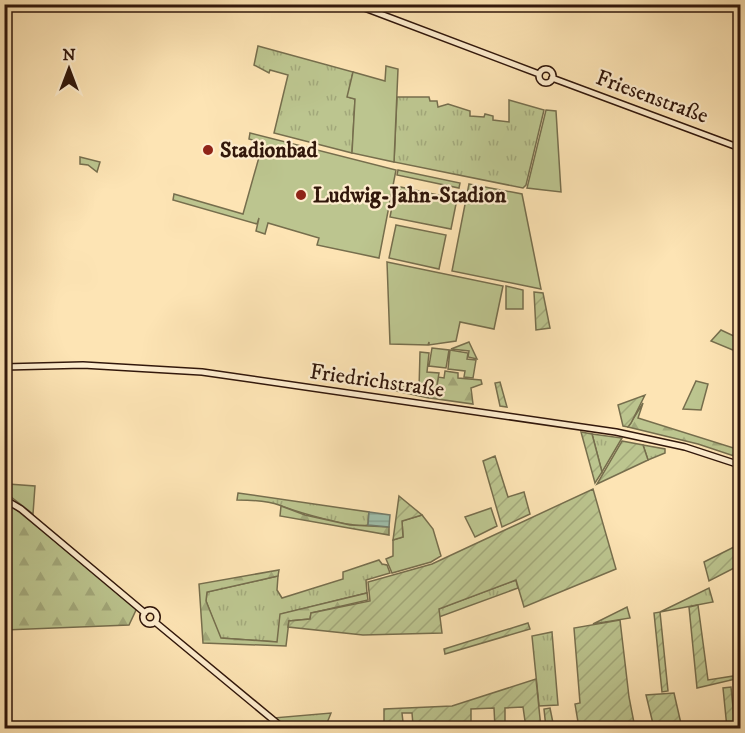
<svg xmlns="http://www.w3.org/2000/svg" width="745" height="733" font-family="'IM FELL DW Pica',serif">
  <style>
    .grass { fill: url(#grass-tufts); stroke: #766e4d; stroke-width: 1.5 }
    .forest { fill: url(#forest-firs); stroke: #766e4d; stroke-width: 1.5 }
    .park { fill: #bcc58f; stroke: #766e4d; stroke-width: 1.5 }
    .garden { fill: url(#garden-furrows); stroke: #766e4d; stroke-width: 1.5 }
    .water { fill: url(#water-rules); stroke: #737c6b; stroke-width: 1.5 }
    .lines { fill: none; stroke-linecap: round; stroke-linejoin: round }
    .secondary-casing { stroke: #31170b; stroke-width: 8 }
    .secondary { stroke: #feedce; stroke-width: 5 }
    .poi-dot { fill: #8f2418; stroke: #feedce; stroke-width: 2 }
    .labels { text-anchor: middle; dominant-baseline: central; stroke-width: 4.5; stroke-linejoin: round; paint-order: stroke }
    .street-label { font-size: 22px; fill: #31170b; stroke: #feedce }
    .poi-label { font-size: 22px; font-weight: bold; fill: #31170b; stroke: #feedce; text-anchor: start }
  </style>
  <defs>
    <pattern id="grass-tufts" width="24" height="20" patternUnits="userSpaceOnUse" patternTransform="scale(1.5)"><rect width="24" height="20" fill="#bcc58f"/><path d="M3 7l-1-3M5 7V3M7 7l1-3M15 17l-1-3M17 17v-4M19 17l1-3" fill="none" stroke="#a2a87a"/></pattern>
    <pattern id="forest-firs" width="22" height="20" patternUnits="userSpaceOnUse" patternTransform="scale(1.5)"><rect width="22" height="20" fill="#bcc58f"/><path d="M5 1l3.5 6h-7zM16 11l3.5 6h-7z" fill="#a2a87a"/></pattern>
    <pattern id="garden-furrows" width="10" height="10" patternUnits="userSpaceOnUse" patternTransform="scale(1.5)"><rect width="10" height="10" fill="#bcc58f"/><path d="M-1 1l2-2M0 10L10 0M9 11l2-2" fill="none" stroke="#a2a87a"/></pattern>
    <pattern id="water-rules" width="6" height="5" patternUnits="userSpaceOnUse" patternTransform="scale(1.5)"><rect width="6" height="5" fill="#9fbfab"/><path d="M0 2.5h6" fill="none" stroke="#89a392"/></pattern>
  </defs>
  <rect width="100%" height="100%" fill="#fde4b4"/>
  <filter id="stains"><feTurbulence type="fractalNoise" baseFrequency=".00333" numOctaves="4"/><feColorMatrix values="0 0 0 0 .2 0 0 0 0 .09 0 0 0 0 .02 0 0 0 .5 -.17"/></filter>
  <radialGradient id="worn" r=".72"><stop offset=".6" stop-color="#630" stop-opacity="0"/><stop offset="1" stop-color="#630" stop-opacity=".3"/></radialGradient>
  <path class="grass" d="M258,46L353,72L348,97L355,99L352,153L274,133L288,75L270,70L269,73L254,65Z
    M397,97H429L430,101H437L438,107L448,104L470,111V116L484,117L485,114L493,116V120L509,122V100L544,110L526,185L523,188L394,162Z
    M469,342L477,359L468,357L469,351L451,349Z
    M391,387H411L430,392L429,398L391,390Z
    M592,434L622,438L602,472Z
    M643,445L665,449V453L648,460Z
    M238,493L369,512L368,525C353,529 294,511 279,505C269,501 247,500 237,500Z
    M379,560L382,564L387,565L390,573L366,580L367,593L281,614L278,642L220,638L206,601L207,592L278,576L277,590L282,598L343,579V572Z
    M516,580L518,588L439,617L438,609Z
    M709,588L713,602L660,612Z
    M627,607L630,618L593,624Z
    M552,632L558,705L539,706L532,636Z
    M331,713L325,728H286L273,718Z"/>
  <path class="forest" d="M445,371L458,373V378L481,380L482,384L471,388L473,404L430,398V392H436L438,377L444,378Z
    M643,403L638,418L740,450V458L698,444L628,427Z
    M281,506L305,515L350,525L389,527V535L280,516Z
    M13,507L137,608L129,625L5,630L4,515Z
    M279,570L278,576L207,592L206,601L221,638L277,642L280,614L367,593L368,600L311,613L310,619L289,621L286,646L203,643L199,584Z"/>
  <path class="park" d="M386,66L398,69L394,162L352,153L355,99L347,97L353,72L385,81Z
    M546,110L556,111L561,192L527,188Z
    M250,133L396,170L379,258L317,245L319,238L268,223L265,234L256,231L259,218L257,224L173,200L174,194L243,214L263,143L249,139Z
    M80,157L100,162L97,172L88,165L80,164Z
    M398,170L460,183L459,188L397,175Z
    M469,184L522,194L541,289L452,271Z
    M396,186L457,199L451,229L390,217Z
    M396,225L446,235L439,269L389,258Z
    M387,262L503,286L494,329L460,322L456,341L429,345V342L428,345L390,344Z
    M506,286L523,290V309H506Z
    M721,330L736,337L740,353L711,341Z
    M432,348L449,350L446,368L429,366Z
    M450,350L468,353L467,359L476,360L473,378L464,377L465,371L448,369Z
    M420,352L429,353L427,372L439,373L436,392L419,389Z
    M696,381L708,384L701,410L683,409Z
    M8,484L35,486L33,514L6,493Z
    M491,508L497,526L475,537L465,517Z
    M422,515L433,529L441,556L431,562L392,573L386,559L393,556V540L403,537L402,521Z"/>
  <path class="garden" d="M534,292L543,293L550,328L536,330Z
    M500,382L507,407L500,406L495,383Z
    M645,395L631,423L628,427L623,426L618,405Z
    M581,432L592,434L602,472L595,483Z
    M622,441L643,445L648,460L597,484Z
    M495,456L508,497L524,492L530,514L502,527L483,461Z
    M593,489L616,569L524,607L516,580L439,609L442,633L363,635L288,627L289,621L310,619L311,613L370,601L368,582L432,564Z
    M399,496L422,515L402,521L403,537L393,540Z
    M740,544V565L709,581L704,562Z
    M698,605L708,680L740,675V678L697,688L689,607Z
    M660,612L668,691L662,692L654,613Z
    M620,620L629,697L635,728H579L575,704L580,703L574,628Z
    M528,623L530,629L445,654L444,649Z
    M536,679L541,728H526L523,707L505,708V728H495L494,708L471,709V728H453L452,723L413,725L412,713H402L403,722L384,724V709L452,706Z
    M731,687L735,728H727L723,688Z
    M674,693L682,728H654L646,695Z
    M550,708L554,728H546L544,709Z"/>
  <path class="water" d="M369,512L390,515L389,527L368,525Z"/>
  <g class="lines">
    <defs>
      <path id="secondary" d="M354,4L539,74
        M539 76a7 7 0 1 1 14 0a7 7 0 1 1-14 0Z
        M552,78L740,148
        M4,367L83,365L202,372L616,432L685,447L740,465
        M4,499L21,509L145,613
        M143 617a7 7 0 1 1 14 0a7 7 0 1 1-14 0Z
        M155,622L283,728"/>
    </defs>
    <use href="#secondary" class="secondary-casing"/>
    <use href="#secondary" class="secondary"/>
  </g>
  <g class="poi-dot">
    <circle cx="208" cy="150" r="6"/>
    <circle cx="301" cy="195" r="6"/>
  </g>
  <g class="labels">
    <g class="street-label">
      <text transform="translate(652 97) rotate(20)">Friesenstraße</text>
      <text transform="translate(377 381) rotate(8)">Friedrichstraße</text>
    </g>
    <g class="poi-label">
      <text x="220" y="150">Stadionbad</text>
      <text x="313" y="195">Ludwig-Jahn-Stadion</text>
    </g>
  </g>
  <rect width="745" height="733" fill="none" stroke="#fde4b4" stroke-width="24"/>
  <rect x="6" y="6" width="733" height="721" fill="none" stroke="#31170b" stroke-width="3"/>
  <rect x="12" y="12" width="721" height="709" fill="none" stroke="#31170b" stroke-width="1.5"/>
  <g transform="translate(69 69)" stroke="#feedce" stroke-width="4.5" paint-order="stroke">
  <path d="M0-4.5L10 22L0 15L-10 22Z" fill="#31170b"/>
  <text y="-9" font-size="16" font-weight="bold" text-anchor="middle" fill="#31170b">N</text>
  </g>
  <rect width="100%" height="100%" filter="url(#stains)"/>
  <rect width="100%" height="100%" fill="url(#worn)"/>
</svg>
